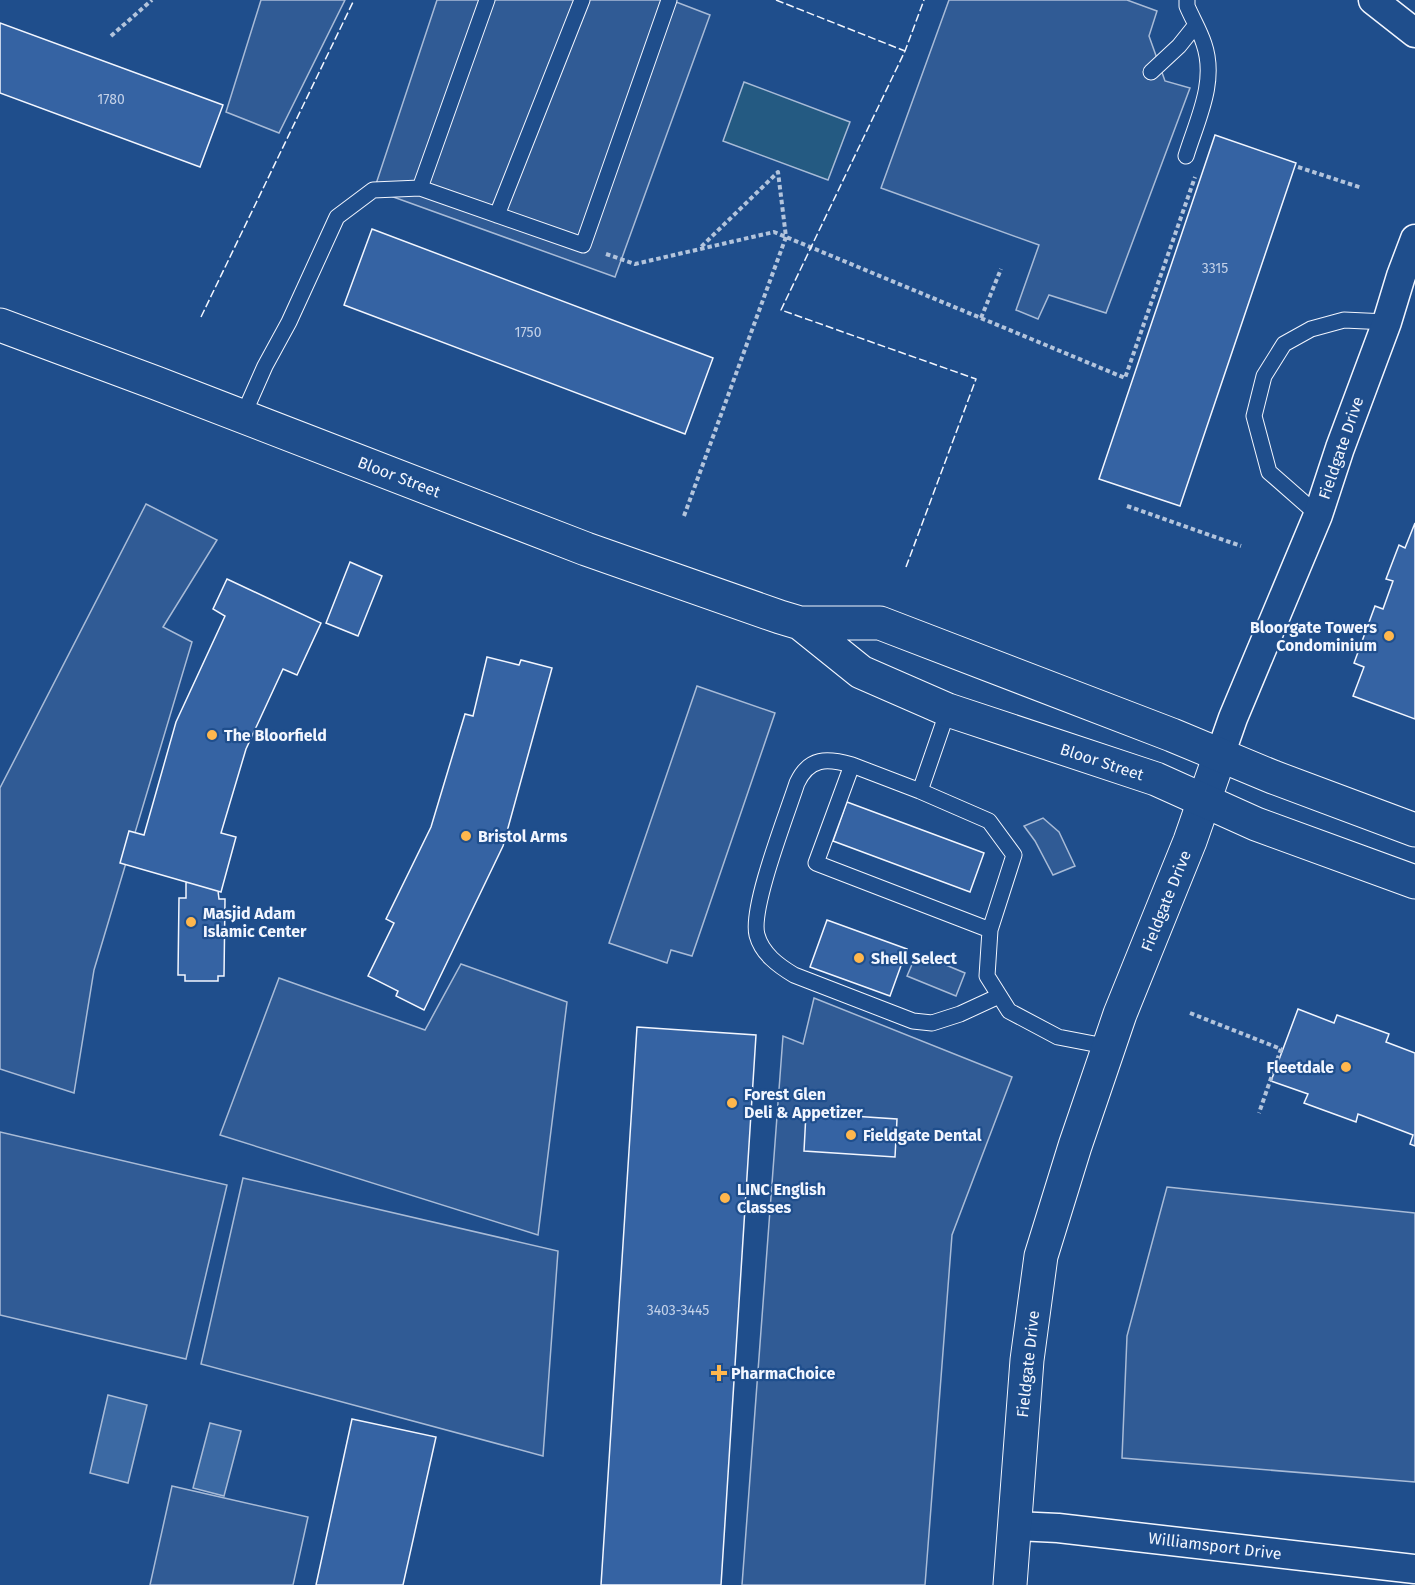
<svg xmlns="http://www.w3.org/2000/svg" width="1415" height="1585" font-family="'Fira Sans',sans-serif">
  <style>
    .green { fill: #245a82; stroke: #a8bbd7; stroke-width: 1.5 }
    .parking { fill: #305b95; stroke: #a8bbd7; stroke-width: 1.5 }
    .water { fill: #3b69a3; stroke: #a8bbd7; stroke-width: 1.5 }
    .building { fill: #3563a3; stroke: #f2f6ff; stroke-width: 1.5 }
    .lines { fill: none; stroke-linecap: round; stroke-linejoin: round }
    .service-casing { stroke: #f2f6ff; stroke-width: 17 }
    .minor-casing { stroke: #f2f6ff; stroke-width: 31 }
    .tertiary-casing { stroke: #f2f6ff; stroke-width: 35 }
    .secondary-casing { stroke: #f2f6ff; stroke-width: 35 }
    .path { stroke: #b3c4dc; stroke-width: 4; stroke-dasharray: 4.5 3; stroke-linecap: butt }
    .service { stroke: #1f4e8c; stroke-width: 15 }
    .minor { stroke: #1f4e8c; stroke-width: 28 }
    .tertiary { stroke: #1f4e8c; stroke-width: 33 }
    .secondary { stroke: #1f4e8c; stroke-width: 33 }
    .fence { stroke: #f2f6ff; stroke-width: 1.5; stroke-dasharray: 8 3; stroke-linecap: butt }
    .poi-dot { fill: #ffb74d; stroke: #1f4e8c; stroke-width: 2 }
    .labels { text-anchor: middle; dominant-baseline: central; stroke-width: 4.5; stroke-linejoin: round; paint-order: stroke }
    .number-label { font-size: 14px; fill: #c3d1e8 }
    .street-label { font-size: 16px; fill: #f2f6ff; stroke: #1f4e8c }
    .poi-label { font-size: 16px; font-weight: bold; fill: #f2f6ff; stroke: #1f4e8c; text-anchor: start }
  </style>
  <rect width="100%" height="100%" fill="#1f4e8c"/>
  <path class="green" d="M744,82L850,122L828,180L723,141Z"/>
  <path class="parking" d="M261,0H345L279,133L226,112Z
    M437,0H671L710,15L615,277L374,190Z
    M949,0H1127L1157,11L1149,36L1165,81L1190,88L1106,313L1049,295L1038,319L1016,310L1039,245L881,188Z
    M146,504L217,540L163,627L192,642L94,970L74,1093L0,1069V788Z
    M697,686L775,713L692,956L671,950L667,963L609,943Z
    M1043,818L1059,832L1075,866L1053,875L1035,841L1024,826Z
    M917,953L965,973L956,996L907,976Z
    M461,964L567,1002L538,1235L220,1135L279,978L425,1030Z
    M814,998L1012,1077L952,1235L925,1585H742L783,1036L803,1044Z
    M0,1132L227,1185L186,1359L0,1315Z
    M243,1178L558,1251L543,1456L201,1364Z
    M1167,1187L1415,1213V1482L1122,1458L1127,1336Z
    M172,1486L308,1517L293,1585H150Z"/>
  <path class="water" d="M108,1395L147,1405L128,1483L90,1473Z
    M210,1423L241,1431L224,1496L193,1488Z"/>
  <path class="building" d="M0,23L223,105L200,167L0,93Z
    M1215,135L1296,163L1180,506L1099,479Z
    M372,229L713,358L685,434L344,305Z
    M1415,523V719L1353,696L1364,667L1354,663L1375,606L1383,609L1393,581L1386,579L1399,545L1405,548Z
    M350,562L382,576L358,636L326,623Z
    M227,579L321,623L297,675L283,669L246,749L221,833L236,837L221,892L120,863L129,831L144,835L176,722L225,616L213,609Z
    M487,657L519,665L521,660L552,668L503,846L424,1010L396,996L398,991L368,976L394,923L386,919L431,827L465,714L473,716Z
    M847,802L984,853L970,892L833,841Z
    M186,882L218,891L219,899H225L224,976H218V981H185V975H178L179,898H186Z
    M827,920L907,949L890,996L810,967Z
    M1298,1009L1334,1023L1337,1015L1389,1034L1386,1042L1415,1053V1146L1410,1144L1413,1135L1358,1114L1356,1122L1304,1103L1308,1094L1271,1081Z
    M637,1027L756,1035L721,1585H601Z
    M806,1113L897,1119L895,1157L804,1151Z
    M352,1419L436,1437L403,1585H316Z"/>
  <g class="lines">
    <defs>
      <path id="service" d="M1151,72L1179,46L1195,26
        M1186,156C1197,120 1217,82 1204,44C1200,31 1192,18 1187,6V0
        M420,188L583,245L669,0
        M497,215L582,0
        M242,418L265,366L289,322L337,217L373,190L420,188L487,0
        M1318,515L1269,472L1254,416L1264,376L1284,344L1311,329L1344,320L1387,322
        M852,765C827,758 809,757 797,783C787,814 750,908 757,935C762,954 779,966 794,975L913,1021L932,1023L960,1014L999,996
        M920,791L948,710
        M990,930L816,863L852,765L920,791L989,821L1014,855L990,930L987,976L1009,1011L1058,1037L1110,1047"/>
      <path id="minor" d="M1373,0L1415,33
        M1220,755L1233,718L1318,515L1340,448L1387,322L1401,276L1415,239
        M1014,1526L1058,1528L1415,1569"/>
      <path id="tertiary" d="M1010,1585L1027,1360L1041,1256L1075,1146L1120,1014L1190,841L1220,755"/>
      <path id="secondary" d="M0,325L156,383L586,549L780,617L800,623H880L1172,735L1273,777L1415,830
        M800,623L861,672L948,710L1156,779L1256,824L1415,882"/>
    </defs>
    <use href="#service" class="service-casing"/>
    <use href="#minor" class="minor-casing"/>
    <use href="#tertiary" class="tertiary-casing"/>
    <use href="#secondary" class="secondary-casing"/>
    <path class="path" d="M111,36L152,0
      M1298,167L1362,188
      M606,254L635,264L774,232L1125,378L1195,177
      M981,318L1001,269
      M1127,506L1241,546
      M684,516L786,237L778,172L701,247
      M1190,1013L1281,1049L1259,1113"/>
    <use href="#service" class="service"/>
    <use href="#minor" class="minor"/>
    <use href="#tertiary" class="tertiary"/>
    <use href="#secondary" class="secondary"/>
    <path class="fence" d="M776,0L905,51
      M201,317L354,0
      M906,567L976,379L781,310L905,51L924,0"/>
  </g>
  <g class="poi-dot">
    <circle cx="1389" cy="636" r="6"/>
    <circle cx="212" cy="735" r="6"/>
    <circle cx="466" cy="836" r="6"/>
    <circle cx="191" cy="922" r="6"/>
    <circle cx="859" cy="958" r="6"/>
    <circle cx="1346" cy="1067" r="6"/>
    <circle cx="732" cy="1103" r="6"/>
    <circle cx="851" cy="1135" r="6"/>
    <circle cx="725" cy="1198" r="6"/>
    <path d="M716 1364h6v6h6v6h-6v6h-6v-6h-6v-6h6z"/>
  </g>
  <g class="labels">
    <g class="number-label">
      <text x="111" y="99">1780</text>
      <text x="1215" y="268">3315</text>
      <text x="528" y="332">1750</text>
      <text x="678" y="1310">3403-3445</text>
    </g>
    <g class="street-label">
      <text transform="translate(1341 448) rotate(-71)">Fieldgate Drive</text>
      <text transform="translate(399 477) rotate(21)">Bloor Street</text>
      <text transform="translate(1102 762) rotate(18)">Bloor Street</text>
      <text transform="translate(1166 901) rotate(-68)">Fieldgate Drive</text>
      <text transform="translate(1028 1364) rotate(-84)">Fieldgate Drive</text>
      <text transform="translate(1215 1546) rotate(7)">Williamsport Drive</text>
    </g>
    <g class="poi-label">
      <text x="1377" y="627" text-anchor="end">Bloorgate Towers<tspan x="1377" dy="18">Condominium</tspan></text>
      <text x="224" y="735">The Bloorfield</text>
      <text x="478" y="836">Bristol Arms</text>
      <text x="203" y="913">Masjid Adam<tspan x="203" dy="18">Islamic Center</tspan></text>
      <text x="871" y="958">Shell Select</text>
      <text x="1334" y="1067" text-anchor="end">Fleetdale</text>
      <text x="744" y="1094">Forest Glen<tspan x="744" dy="18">Deli &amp; Appetizer</tspan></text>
      <text x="863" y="1135">Fieldgate Dental</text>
      <text x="737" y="1189">LINC English<tspan x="737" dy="18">Classes</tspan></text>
      <text x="731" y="1373">PharmaChoice</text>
    </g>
  </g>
</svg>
